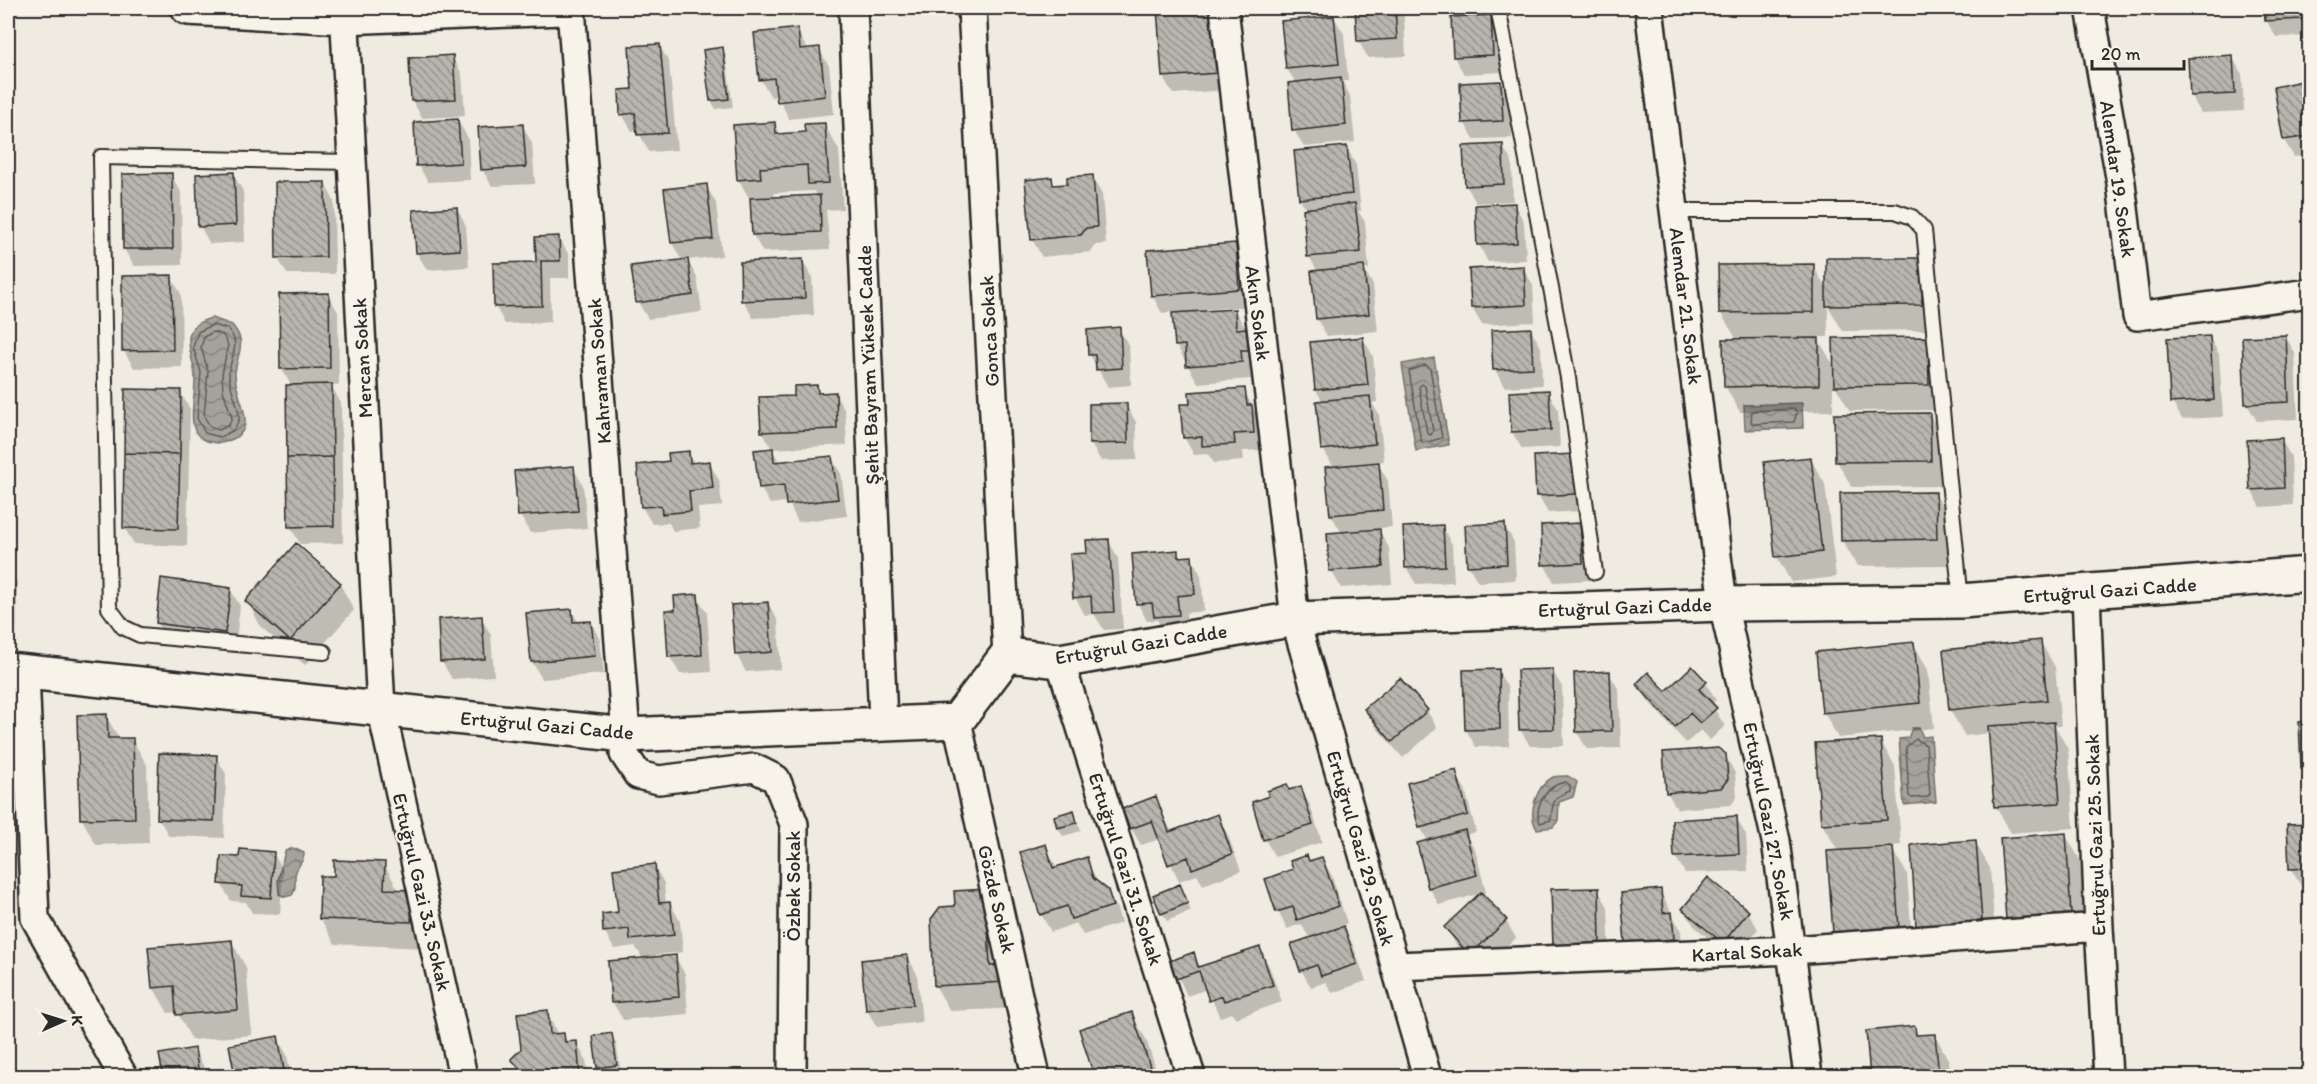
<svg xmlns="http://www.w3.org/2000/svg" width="2317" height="1084" font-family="Itim,sans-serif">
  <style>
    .water { fill: url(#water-waves); stroke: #74726e; stroke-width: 1.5 }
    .shadow { fill: #0003; fill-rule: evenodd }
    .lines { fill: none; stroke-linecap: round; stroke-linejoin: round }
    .shore { stroke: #5b5b57; stroke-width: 1.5 }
    .building { fill: url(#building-back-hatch); stroke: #2b2b2b; stroke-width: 1.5 }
    .lane-casing { stroke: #2b2b2b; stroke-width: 18 }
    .street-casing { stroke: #2b2b2b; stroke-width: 32 }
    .secondary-casing { stroke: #2b2b2b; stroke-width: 38 }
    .lane { stroke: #f7f3e8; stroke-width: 14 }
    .street { stroke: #f7f3e8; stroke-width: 27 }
    .secondary { stroke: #f7f3e8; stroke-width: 33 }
    .labels { text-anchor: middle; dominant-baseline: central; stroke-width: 4.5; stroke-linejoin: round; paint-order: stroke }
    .street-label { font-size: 20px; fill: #2b2b2b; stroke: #f7f3e8 }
  </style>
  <defs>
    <pattern id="water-waves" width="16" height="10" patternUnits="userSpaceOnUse" patternTransform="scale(1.5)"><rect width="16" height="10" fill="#a4a29a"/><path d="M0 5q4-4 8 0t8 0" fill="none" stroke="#86847e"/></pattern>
    <pattern id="building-back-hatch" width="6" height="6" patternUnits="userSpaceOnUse" patternTransform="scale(1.5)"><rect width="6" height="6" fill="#b8b5ae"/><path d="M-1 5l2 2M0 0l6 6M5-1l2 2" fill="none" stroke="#96938e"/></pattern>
  </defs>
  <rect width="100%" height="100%" fill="#efebe0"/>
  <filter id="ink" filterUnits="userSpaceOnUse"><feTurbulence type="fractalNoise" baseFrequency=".0167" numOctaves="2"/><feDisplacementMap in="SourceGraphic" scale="12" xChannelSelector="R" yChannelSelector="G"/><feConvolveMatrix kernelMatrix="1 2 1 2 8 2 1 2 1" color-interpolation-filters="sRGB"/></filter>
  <g filter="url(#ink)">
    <path class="water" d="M212,318L232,325C248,343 237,353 235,373C234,400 266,433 221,443C179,443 196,404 195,378C195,355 173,327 212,318Z
      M1434,358L1449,445L1416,451L1402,364Z
      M1802,403L1803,428L1745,430L1744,405Z
      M1912,728H1919L1923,737L1931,736L1936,802L1904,805L1899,739L1908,738Z
      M1568,776L1577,782L1573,797L1559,802L1558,821L1553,827L1537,829C1527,814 1536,786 1553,777C1557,776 1564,776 1568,776Z
      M293,848L304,853C304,861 299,864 296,871C293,880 298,888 292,895L285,897L279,894L278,880L285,851Z"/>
    <path class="shadow" d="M1159,8H1216L1228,90L1173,94L1163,77Z
      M1357,8H1398L1404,17L1406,56L1368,58L1358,40Z
      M2266,8H2310V36L2276,37L2266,20Z
      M1334,17L1344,34L1348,81H1342L1350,96L1355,142L1304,147L1294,130L1296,83L1287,69Z
      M1490,17L1500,34L1502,72L1464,74L1454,57Z
      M797,29L807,50L819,49L829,66L834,114L789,119L778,96L771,97L761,80Z
      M659,45L669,62L677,150L649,152L638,131H632L622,114Z
      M722,48L726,57L733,107L716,109L711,101Z
      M452,57L462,74L465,116L422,118L412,100Z
      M2232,57L2242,74L2244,111L2201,113L2191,96Z
      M2305,81L2310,89V155L2294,157L2284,140Z
      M1500,82L1510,100L1512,138L1474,139L1464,122Z
      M458,121L468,138L470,180L428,182L418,165Z
      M774,123L781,135L807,133L824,124L839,150L843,209L826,210L830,249L763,252L753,235L752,203L738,179ZM814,191L817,197L774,198V193Z
      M522,125L532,143L535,184L492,186L482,169Z
      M8,138L14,150L13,206H8Z
      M1502,145L1512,162L1513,201L1476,203L1466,185Z
      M1347,148L1356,165L1361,211H1358L1365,222L1369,269H1364L1373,285L1378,331L1327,336L1317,319L1318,272L1309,256L1306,210L1300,199Z
      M233,174L243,191L245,242L210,244L200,226Z
      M171,175L181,192L182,265L134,266L124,249Z
      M1092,176L1102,194L1106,244L1096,245L1091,252L1042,257L1032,239L1051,179L1055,186L1069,185Z
      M325,183L334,201L335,274H287L277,257Z
      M706,186L716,203L722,256L687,260L697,277L702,312L648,319L638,302L682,261L672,243L666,190Z
      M1514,204L1524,222L1526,260L1488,262L1479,245Z
      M457,208L466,226L469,267L427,270L417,253Z
      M559,238L569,255V278H550L551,322L505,324L495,306Z
      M1235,245L1245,262L1248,306L1200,310V313L1235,311L1257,347L1258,367H1250L1251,379L1198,383L1176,345L1174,312L1162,313L1152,295Z
      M1921,259L1936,330L1843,331L1828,306V337H1817L1835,368L1928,339L1942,364L1943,410L1850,411L1833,382V411L1740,412L1725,386L1737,340L1720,312L1813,266L1828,291Z
      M802,260L812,277L814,315L753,318L743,300Z
      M1523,268L1533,285L1535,322L1482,325L1472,308Z
      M171,277L181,294L182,367L134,368L124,351Z
      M328,295L338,312L339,385H331L341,403L343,543L300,544L290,526L292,387L281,368Z
      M1119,329L1129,346L1131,385L1108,387L1090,355Z
      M1531,330L1541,347L1542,385L1505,387L1495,370Z
      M2285,336L2295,353L2298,419L2257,421L2247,404Z
      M2209,337L2219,354L2223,417L2182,419L2172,402Z
      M1363,338L1373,356L1377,402L1372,403L1379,415L1384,461L1377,462L1388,481L1392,527L1378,528L1389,548L1392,584L1341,588L1331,570L1342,533L1331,515L1334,468L1323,449V402L1316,390L1312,344Z
      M816,387L821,394H835L845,411L847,445L772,449L762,431L795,397Z
      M1244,390L1261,424L1263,450L1243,451L1244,461L1214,463L1208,454L1194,455L1184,437L1191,405Z
      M180,392L190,409L187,546L134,544L124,527Z
      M1548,392L1558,409L1560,447L1522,449L1512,432Z
      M1126,405L1136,422L1137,460L1101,461L1091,444Z
      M1930,415L1944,440L1945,486L1852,487L1837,461Z
      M2281,439L2291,457L2293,505L2261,507L2251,490Z
      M772,449L780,463L831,457L841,474L847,516L798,522L788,502L770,504L760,487Z
      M688,453L695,464L709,463L719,480L722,506L698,508L700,528L673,531L669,523L652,524L642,507L638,466L671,463Z
      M1573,455L1585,511L1548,513L1538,495Z
      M1810,458L1825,484L1836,577L1791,582L1777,557Z
      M573,468L583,485L587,528L530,533L520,515Z
      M1935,493L1950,519V565L1857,566L1842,540Z
      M1504,525L1514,542L1516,580L1478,582L1468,565Z
      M1580,525L1590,542L1592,580L1554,582L1544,564Z
      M1442,527L1452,544L1454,582L1416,584L1406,567Z
      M1108,540L1118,558L1123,629L1104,630L1094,614L1085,615L1075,597L1089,554Z
      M1177,552L1180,558L1191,557L1201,575L1204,611L1186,613L1188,632L1165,634L1157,620L1147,621L1138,604Z
      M8,567L17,583V633L8,634Z
      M340,584L354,610L305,665L261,627L247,601Z
      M230,589L240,606L235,649L167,640L157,623Z
      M697,596L707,613L711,672L680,674L670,657L677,611Z
      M768,603L778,621L781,669L746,672L736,654Z
      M571,610L579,623L591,622L600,640L604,674L542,679L532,662Z
      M481,618L491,635L494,676L452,679L442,662Z
      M2040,641L2055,667L2061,726H2055L2068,749L2074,828L2011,833L1996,807L1990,733L1965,736L1950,710L1944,651Z
      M1914,644L1928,670L1934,728L1838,738L1824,712Z
      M1692,668L1706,683L1716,700L1711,704L1725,726L1710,740L1701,730L1686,743L1648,701L1638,684L1666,693Z
      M1552,670L1562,687L1564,746H1530L1520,729Z
      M1498,671L1508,688L1509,746L1476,747L1466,730Z
      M1609,673L1619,690L1621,748L1587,749L1577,732L1576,674Z
      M1366,710L1427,711L1437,728L1403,758L1376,727Z
      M106,716L120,740L132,739L147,765L149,843L96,845L82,819L79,717Z
      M2310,723V780L2303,769Z
      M1880,740L1895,766L1901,845L1891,846L1907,874L1913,953L1849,958L1835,932L1839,852L1822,824Z
      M1725,755L1735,773L1737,797L1731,805L1677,809L1667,792Z
      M216,757L226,774L224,838L169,836L159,819Z
      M1455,772L1465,789L1476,832L1466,835L1475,849L1486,892L1439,905L1429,887L1428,841L1420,827Z
      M1287,786L1290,792L1300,788L1310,805L1322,842L1275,857L1265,839L1270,797Z
      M1156,798L1172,833L1217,816L1227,833L1241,871L1203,885L1197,875L1179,881L1160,839L1141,845L1131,828Z
      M1073,812L1081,831L1063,836L1058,828Z
      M1736,818L1746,835L1748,871L1685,873L1675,856Z
      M2310,824V886H2301L2291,869Z
      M2065,834L2080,860L2085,939L2022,944L2007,918Z
      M1975,842L1990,868L1996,947L1933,951L1918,926Z
      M1045,845L1057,868L1086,859L1099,885L1106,891L1117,909L1121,923L1083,935L1076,923L1051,932L1041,914Z
      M273,853L283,870L280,914L252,913L246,902L231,901L221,884Z
      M1322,859L1332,876L1347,923L1342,925L1353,945L1366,981L1332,993L1326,982L1311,987L1301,970L1310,939L1301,924L1287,929L1278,911L1309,863Z
      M384,864L399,891L412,892L425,948L335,944L320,918L335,878Z
      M654,866L664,883L666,904L670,903L680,921L683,952L656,955V958L675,957L685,974L688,1014L623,1020L613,1003L643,959L635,946L614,949L605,932Z
      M1180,886L1191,911L1167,921L1162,913Z
      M1598,890L1608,907L1610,961L1564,962L1554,945Z
      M985,891L1020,1008L950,1011L935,985L956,907Z
      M1660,891L1681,931L1683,956L1637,960L1627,943L1622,894Z
      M1684,909L1748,912L1758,929L1733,959L1694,926Z
      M1506,921L1516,938L1481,971L1456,945L1446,927Z
      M231,941L246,967L252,1035L192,1040L177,1012L168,1013L153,987Z
      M1259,948L1269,966L1282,1002L1236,1018L1232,1013L1220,1017L1207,989L1187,996L1172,962L1193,954L1201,968Z
      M907,956L917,974L922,1022L877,1027L867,1010Z
      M547,1012L558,1035L563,1034L568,1043L576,1042L586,1060L588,1076H522L513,1060L523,1049Z
      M1131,1014L1146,1039L1158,1076H1095L1081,1030Z
      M1914,1028L1919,1037L1935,1035L1949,1061L1951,1076H1872L1867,1032Z
      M612,1035L616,1043L621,1073L604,1076L599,1067Z
      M277,1038L287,1055L291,1076H237Z
      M194,1050L204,1067L205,1076H164L161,1055Z"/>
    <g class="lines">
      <path class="shore" d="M212,325L228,329C242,345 230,356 229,374C229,390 240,404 239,420L234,430L220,437L205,433L197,418L201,372L193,347L198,332Z
        M213,332L223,335L228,345L222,374L223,390L232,418L229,425L219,430L210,427L204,416L208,371L201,347L204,337Z
        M1426,365L1430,368L1442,438L1424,443L1421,441L1409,371Z
        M1422,384L1425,386L1433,431L1431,435L1427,433L1419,387Z
        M1794,409L1797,412L1794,422L1753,424L1751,422L1752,411Z
        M1916,739L1926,745L1930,794L1928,797L1912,798L1909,796L1906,747Z
        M1566,782L1570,785V791C1553,797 1552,803 1551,820L1540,823C1533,805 1548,784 1566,782Z"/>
    </g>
    <path class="building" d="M1157,8H1215L1219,73L1162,77Z
      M1355,8H1395L1397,39L1357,41Z
      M2264,8H2303L2304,19L2265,21Z
      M1491,15L1493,55L1453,57L1451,17Z
      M1334,16L1339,64L1286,69L1281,21Z
      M798,28L800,49L820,47L825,96L777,102L774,78L759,80L754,33Z
      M660,44L668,133L637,135L635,113L620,115L619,90L632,89L629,46Z
      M723,47L729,99L710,101L703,50Z
      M453,55L456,99L411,101L409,58Z
      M2233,55L2235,94L2190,96L2188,58Z
      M1341,77L1346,125L1292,131L1288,83Z
      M2306,80L2310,94V136L2283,140L2274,87Z
      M1501,81L1503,121L1462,123L1460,83Z
      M458,119L461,163L416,166L414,122Z
      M775,122L776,134L805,132L804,124L825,123L829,183L808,184L807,165L760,168L761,178L737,180L733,125Z
      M523,124L526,167L481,170L478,127Z
      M1503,144L1504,184L1465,186L1463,146Z
      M1347,146L1352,194L1299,199L1294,151Z
      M234,172L236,225L198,227L196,174Z
      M172,173L173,249H123L122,174Z
      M1093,175L1097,227L1086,228L1081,235L1031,240L1025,180L1052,177L1053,185L1067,184V177Z
      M275,182H325L326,257L276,258Z
      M707,184L713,239L671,243L664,189Z
      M820,195L821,232L752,235L750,198Z
      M1355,203L1361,252L1307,257L1303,209Z
      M1515,203L1517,243L1477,245L1475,205Z
      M457,207L460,250L416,253L413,210Z
      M559,236L560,261H541L542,306L494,307L493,263L536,262L535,237Z
      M1236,243L1239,289L1151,296L1147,250Z
      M1826,258H1922V305L1826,306Z
      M688,259L693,295L636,303L631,266Z
      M803,259L805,298L741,301L740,262Z
      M1814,264V312L1719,313L1718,265Z
      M1364,266L1369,314L1316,319L1311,271Z
      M1524,266L1526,305L1471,308L1469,269Z
      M172,275L173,350L122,351V276Z
      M329,293L330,368L280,369L279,294Z
      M1235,309L1236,329L1248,328L1249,350H1241L1242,362L1186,366L1185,345L1175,346L1172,313Z
      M1120,327L1122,368L1096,370L1095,355H1088L1087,330Z
      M1531,328L1533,368L1493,370L1491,330Z
      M2286,335L2289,402L2245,404L2242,337Z
      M2210,336L2214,400L2170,403L2167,338Z
      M1363,337L1368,385L1315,390L1310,342Z
      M1928,337L1929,385L1834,386L1833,338Z
      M1819,338V385L1724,387L1723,339Z
      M332,384L333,457L287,458L286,385Z
      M817,385L818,393L836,392L837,429L761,432L759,397L794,396V386Z
      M1245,388L1247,405H1252L1254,433L1234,434L1235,444L1202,446V437L1183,438L1180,404H1190L1189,392Z
      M125,389L181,390L180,454L124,453Z
      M1549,390L1551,430L1511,432L1509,392Z
      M1370,396L1375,444L1321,450L1316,401Z
      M1127,403L1128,443L1089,444V404Z
      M1930,413L1931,461L1835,462L1834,414Z
      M2282,438L2284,488L2250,490L2247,440Z
      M773,448L774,462L832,456L838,499L786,505L784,485L759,488L754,450Z
      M689,451L690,463L710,461L713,488L689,491L691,511L662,514L661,506L641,507L637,465L669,461L668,453Z
      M124,453L180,454L178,529L123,528Z
      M1574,454L1576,494L1536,496L1534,456Z
      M333,457L334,526L288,527L287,458Z
      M1811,457L1822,552L1775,557L1764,462Z
      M1379,462L1383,510L1330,515L1325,467Z
      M574,466L578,511L518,516L514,471Z
      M1936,492L1937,539L1841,541L1840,493Z
      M1505,523L1507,564L1467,566L1465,525Z
      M1580,523L1583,563L1542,565L1541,525Z
      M1443,525L1445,566L1405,568L1403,527Z
      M1380,529L1383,567L1329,571L1327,533Z
      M1109,539L1114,612L1092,613L1091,596L1073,598L1070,554L1087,553L1086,540Z
      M296,543L341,583L290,641L245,601Z
      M1178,550V557L1192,556L1195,594L1177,596L1179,615L1154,617L1152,603L1136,604L1132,554Z
      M161,578L231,588L225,633L156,623Z
      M698,594L702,655L668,657L665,610H675L674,596Z
      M768,602L772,652L735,655L731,605Z
      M572,609L573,622L591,621L595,656L531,662L526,613Z
      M482,616L485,659L440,662L438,619Z
      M2041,640L2047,700L1949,710L1943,650Z
      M1914,642L1920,703L1822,713L1816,652Z
      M1692,666L1707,682L1699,689L1717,708L1700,723L1690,713L1675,727L1636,684L1648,672L1666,691Z
      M1499,669L1500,729L1465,730L1463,670Z
      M1553,669L1554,729L1519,730L1517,670Z
      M1610,671L1612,731L1576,732L1574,673Z
      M1400,678L1428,710L1392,742L1364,709Z
      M107,714L108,738H133L135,818L80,819L77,715Z
      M2310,721V769H2301L2299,722Z
      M2054,722L2060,803L1994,807L1988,726Z
      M1881,739L1887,820L1821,824L1815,743Z
      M1718,748L1726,754L1728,779L1721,788L1666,793L1663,752Z
      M159,753L217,755L214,821L157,819Z
      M1456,770L1468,815L1419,828L1407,783Z
      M1287,784L1289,790L1301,786L1313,825L1263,840L1252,802L1269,796L1267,791Z
      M1156,796L1169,832L1218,814L1232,854L1192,869L1188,857L1168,865L1152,821L1130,829L1122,809Z
      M1074,810L1077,823L1057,828L1054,816Z
      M1737,816L1739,854L1674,857L1672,820Z
      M2310,823V868L2289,869L2287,824Z
      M1465,830L1477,875L1428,888L1417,843Z
      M2066,833L2071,914L2006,919L2000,838Z
      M1976,840L1982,921L1916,926L1911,845Z
      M1046,844L1053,868L1087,857L1093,878L1108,890L1113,906L1071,919L1067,906L1040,915L1020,852Z
      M1893,847L1899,928L1833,933L1827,851Z
      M240,849L274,852L271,898L241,896L242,886L219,884L221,856L239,857Z
      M1307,855L1309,861L1322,857L1339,906L1297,920L1293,907L1276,912L1265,879L1293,869L1290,861Z
      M334,860L385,862L384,889L413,890L411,922L319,919L320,876H334Z
      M655,864L659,903L670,902L674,935L630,940L629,929L603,932L602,914L618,912L613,869Z
      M1708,877L1749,911L1723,943L1682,909Z
      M1180,884L1188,903L1161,914L1153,895Z
      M1599,888L1600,944L1553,946L1551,889Z
      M986,889L990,966L1005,965L1006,982L934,986L931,919L940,907L955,906L954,891Z
      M1661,889L1663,913L1672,912L1674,939L1625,943L1621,893Z
      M1481,892L1507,920L1470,955L1444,927Z
      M1344,926L1357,964L1321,976L1317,965L1300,971L1291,944Z
      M232,940L238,1010L176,1015L174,986L152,988L148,947Z
      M1260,947L1273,985L1224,1001L1222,996L1209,1001L1199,971L1176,979L1170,961L1194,952L1198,967Z
      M676,955L679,997L611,1003L608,961Z
      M907,955L913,1005L866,1010L861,960Z
      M548,1010L550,1034L564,1033L565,1042L577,1041L580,1076H527L511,1059L521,1049L517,1013Z
      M1132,1012L1153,1076H1094L1079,1029Z
      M1915,1026L1916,1035L1935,1034L1939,1076H1870L1866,1031Z
      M612,1033L617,1065L597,1068L593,1036Z
      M278,1036L285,1076H235L229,1045Z
      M195,1048L199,1076H163L159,1054Z"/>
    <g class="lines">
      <defs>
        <path id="lane" d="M1498,8L1568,378L1595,572
          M1674,211H1895L1912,217L1924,230L1961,601
          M324,652L140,635L123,627L109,608L101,157L352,162"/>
        <path id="street" d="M344,8L381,708L463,1076
          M571,8L626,735L624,754L638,775L659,780L754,768L776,779L794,824L792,1076
          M853,8L883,722
          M972,8L1007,655
          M1224,8L1295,619L1427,1076
          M1649,8L1723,604L1776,841L1808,1076
          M2090,8L2121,183L2137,316L2310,293
          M2086,593L2099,927L2108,1076
          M1060,661L1191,1076
          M25,672L35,918L123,1076
          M957,721L1036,1076
          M1395,966L1793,950L2099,927"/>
        <path id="secondary" d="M188,8L344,17L562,8
          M8,670L626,735L957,721L1007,655L1060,661L1295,619L1723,604L1961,601L2310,574"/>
      </defs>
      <use href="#lane" class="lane-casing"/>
      <use href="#street" class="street-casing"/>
      <use href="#secondary" class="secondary-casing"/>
      <use href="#lane" class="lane"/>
      <use href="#street" class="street"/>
      <use href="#secondary" class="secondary"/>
    </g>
  </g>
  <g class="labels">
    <g class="street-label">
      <text transform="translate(2118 179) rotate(82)">Alemdar 19. Sokak</text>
      <text transform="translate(1686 306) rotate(83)">Alemdar 21. Sokak</text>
      <text transform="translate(1258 313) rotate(83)">Akın Sokak</text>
      <text transform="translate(989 331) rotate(-93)">Gonca Sokak</text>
      <text transform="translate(362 358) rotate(-93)">Mercan Sokak</text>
      <text transform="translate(868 365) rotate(-92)">Şehit Bayram Yüksek Cadde</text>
      <text transform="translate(599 371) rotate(-94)">Kahraman Sokak</text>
      <text transform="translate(2110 590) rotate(-4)">Ertuğrul Gazi Cadde</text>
      <text transform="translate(1625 607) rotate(-2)">Ertuğrul Gazi Cadde</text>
      <text transform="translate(1141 644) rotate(-9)">Ertuğrul Gazi Cadde</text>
      <text transform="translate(547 725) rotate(5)">Ertuğrul Gazi Cadde</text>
      <text transform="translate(1769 821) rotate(79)">Ertuğrul Gazi 27. Sokak</text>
      <text transform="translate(2095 835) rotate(-92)">Ertuğrul Gazi 25. Sokak</text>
      <text transform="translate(1361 848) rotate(74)">Ertuğrul Gazi 29. Sokak</text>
      <text transform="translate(1126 869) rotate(72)">Ertuğrul Gazi 31. Sokak</text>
      <text transform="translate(793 886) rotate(-90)">Özbek Sokak</text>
      <text transform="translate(422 892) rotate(77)">Ertuğrul Gazi 33. Sokak</text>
      <text transform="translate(997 899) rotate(77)">Gözde Sokak</text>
      <text transform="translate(1747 952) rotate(-3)">Kartal Sokak</text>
    </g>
  </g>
  <rect width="2317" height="1084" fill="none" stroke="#f7f3e8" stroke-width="30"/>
  <rect x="15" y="15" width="2287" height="1054" fill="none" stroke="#2b2b2b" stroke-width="2" filter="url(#ink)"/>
  <g transform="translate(63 1021) rotate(87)" stroke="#f7f3e8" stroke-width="4.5" paint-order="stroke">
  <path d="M0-4.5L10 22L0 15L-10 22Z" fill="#2b2b2b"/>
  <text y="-9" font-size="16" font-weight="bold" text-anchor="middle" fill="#2b2b2b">K</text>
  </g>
  <path d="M2092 60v9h92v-9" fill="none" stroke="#2b2b2b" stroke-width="3"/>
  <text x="2101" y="60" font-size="18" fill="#2b2b2b" stroke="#f7f3e8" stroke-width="4.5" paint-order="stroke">20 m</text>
</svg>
